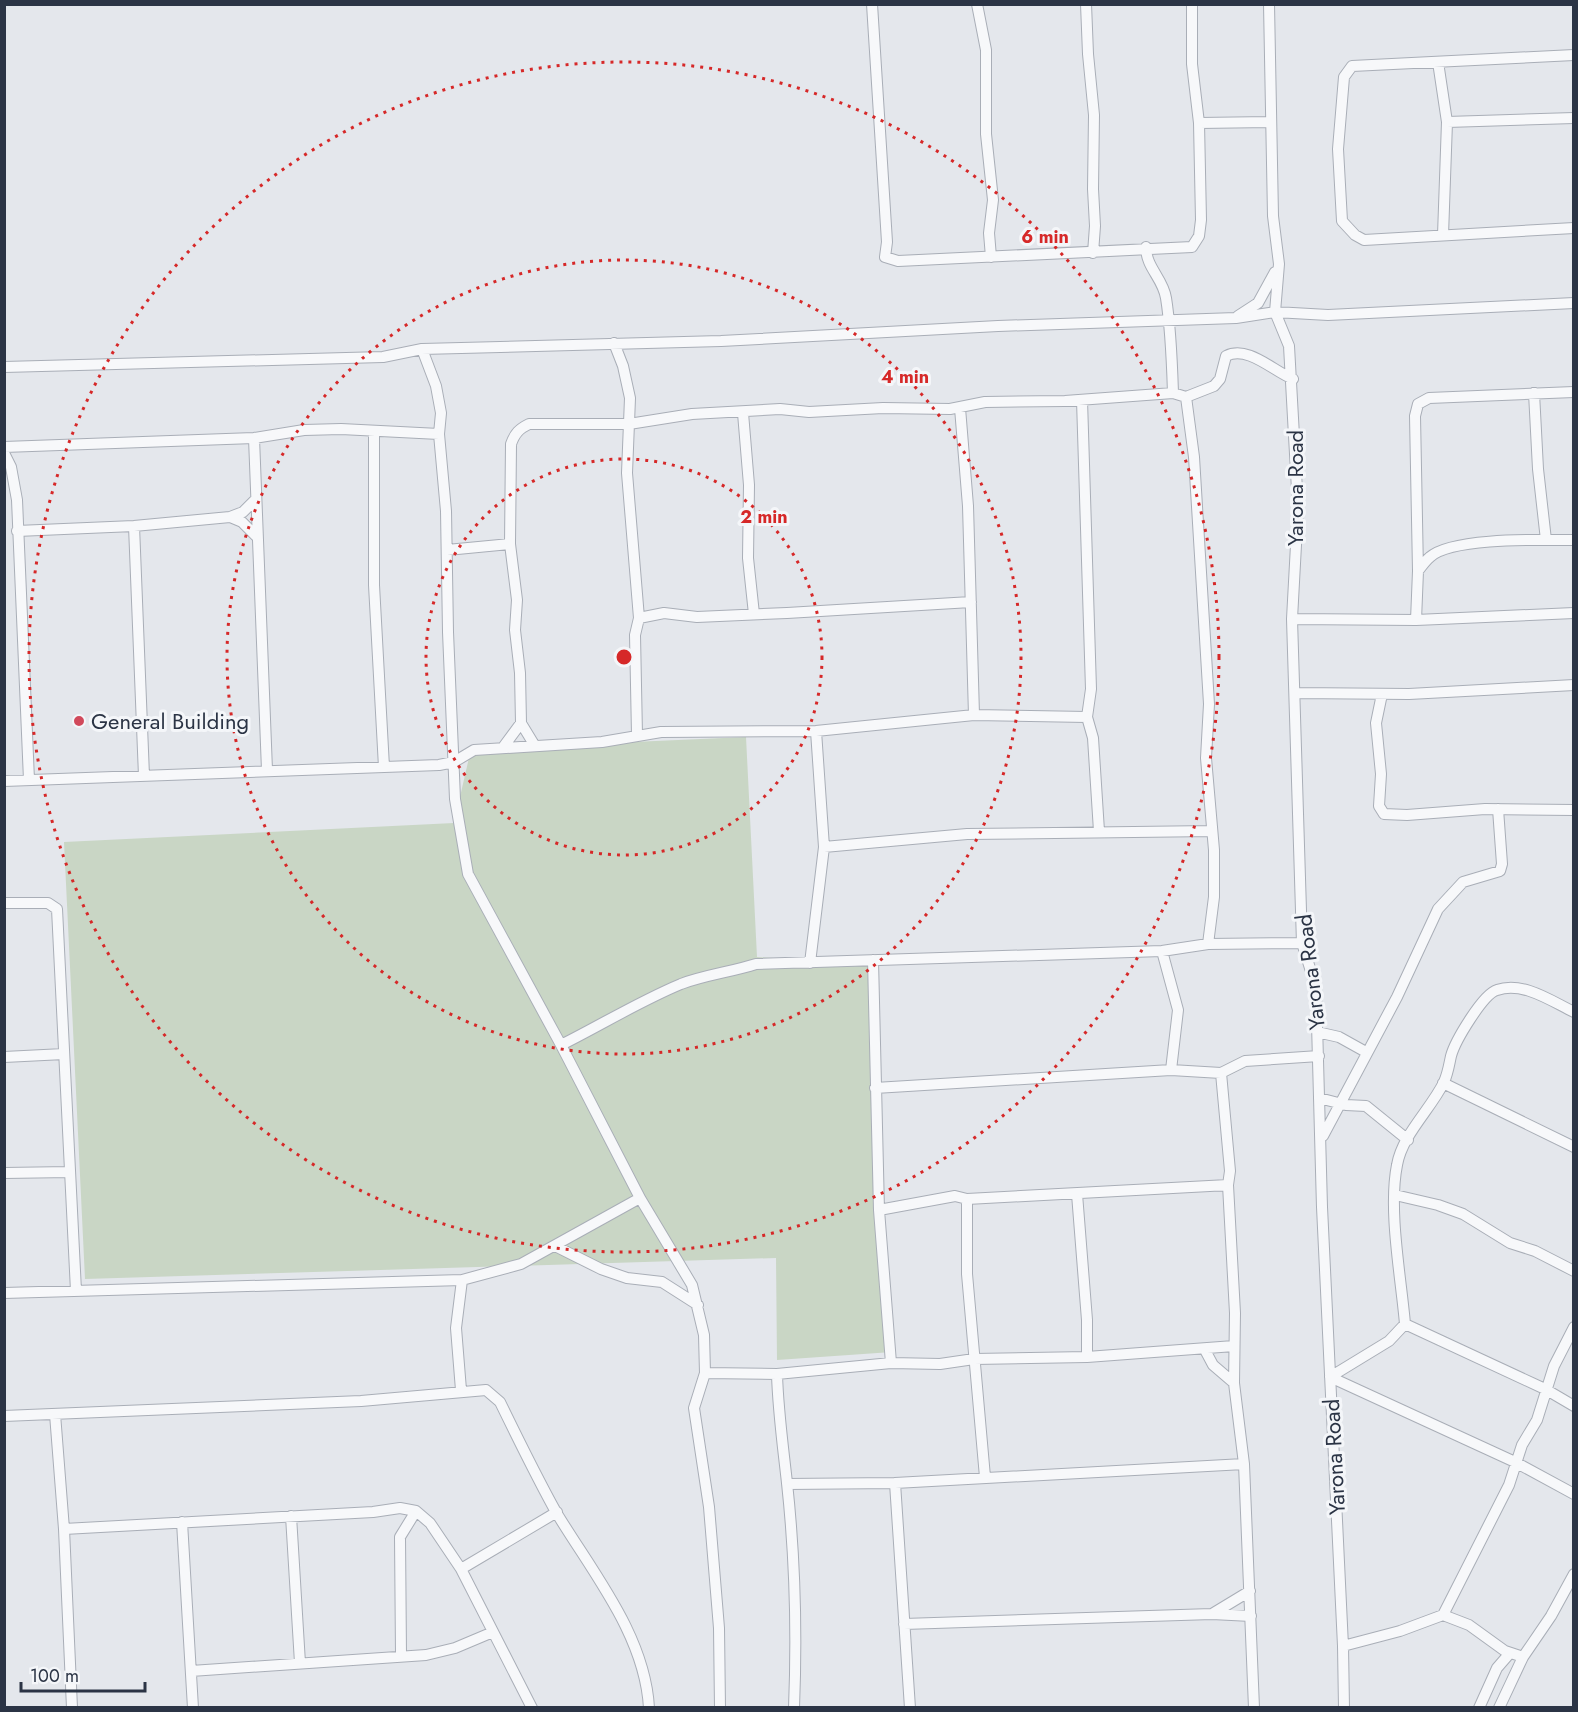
<svg xmlns="http://www.w3.org/2000/svg" width="1578" height="1712" font-family="Jost,sans-serif">
  <style>
    .green { fill: #c9d6c5 }
    .lines { fill: none; stroke-linecap: round; stroke-linejoin: round }
    .minor-casing { stroke: #a9aeb7; stroke-width: 12 }
    .minor { stroke: #f7f8fa; stroke-width: 10 }
    .ring { fill: none; stroke: #d62828; stroke-width: 3; stroke-dasharray: 3 6 }
    .poi-dot { fill: #d1495b; stroke: #f4f6f9; stroke-width: 2 }
    .labels { text-anchor: middle; dominant-baseline: central; stroke-width: 6; stroke-linejoin: round; paint-order: stroke }
    .street-label { font-size: 22px; fill: #2b3445; stroke: #f4f6f9 }
    .poi-label { font-size: 22px; fill: #2b3445; stroke: #f4f6f9; text-anchor: start }
    .centre { fill: #d62828; stroke: #f4f6f9; stroke-width: 3 }
    .ring-label { font-size: 18px; text-anchor: middle; font-weight: bold; fill: #d62828; stroke: #f4f6f9; stroke-width: 6; stroke-linejoin: round; paint-order: stroke }
  </style>
  <rect width="100%" height="100%" fill="#e4e7ec"/>
  <path class="green" d="M746,737L757,957L867,964L892,1352L777,1360L776,1258L85,1279L64,842L454,823L471,749Z"/>
  <g class="lines">
    <defs>
      <path id="minor" d="M872,4L887,242L885,257L898,261L1192,247L1199,236L1201,220L1199,123L1192,64V4
        M977,4L986,50V134L993,200L989,233L991,257
        M1086,4L1088,54L1094,115L1093,189L1095,226L1093,253
        M1269,4L1273,216L1279,264L1275,312L1289,346L1298,508L1292,619L1302,943L1316,987L1322,1207L1343,1646L1344,1708
        M1574,55L1352,66L1344,77L1338,149L1342,221L1355,235L1364,240L1574,228
        M1438,62L1447,122L1443,235
        M1447,122L1574,118
        M1199,123L1270,122
        M1238,316L1258,303L1275,272
        M614,343L623,366L630,398L627,473L639,618L635,635L637,735
        M422,349L436,386L441,413L439,434L446,511L448,632L455,799L468,874L561,1045L640,1198L692,1285L704,1335L705,1373L694,1408L709,1507L719,1628L720,1708
        M4,367L383,357L422,349L721,341L998,326L1236,318L1275,312L1328,315L1574,303
        M1173,393L1186,397L1194,457L1209,704L1206,758L1214,850V897L1208,944
        M1534,393L1538,469L1546,540
        M1186,397L1214,386L1220,379L1226,356C1248,345 1273,371 1293,379
        M1082,400L1091,689L1087,717L1093,738L1099,831
        M960,408L968,506L974,715
        M743,413L749,485L748,558L754,614
        M374,431V585L384,767
        M254,438L267,770
        M4,447L254,438L304,430L341,429L439,434
        M4,453L11,467L17,500L29,780
        M230,517L242,522L256,536
        M134,526L144,776
        M17,531L134,526L230,517L243,512L254,501
        M447,550L510,544
        M1418,571C1422,566 1425,561 1430,557C1452,537 1542,540 1574,540
        M639,618L664,613L697,617L787,613L971,602
        M1292,619L1416,620L1574,613
        M1416,620L1418,571L1415,416L1418,404L1429,398L1574,392
        M1295,693L1409,694L1574,685
        M1382,694L1376,723L1381,774L1379,806L1384,814L1407,815L1485,809L1574,810
        M504,746L521,723
        M535,746L521,723L520,673L515,630L517,600L510,544L511,444C515,433 519,429 529,424H629L692,414L780,409L809,412L883,408L950,409L985,402L1065,401L1173,393C1172,362 1171,329 1166,298C1163,278 1146,268 1146,247
        M4,781L439,765L454,762L474,750L602,742L661,732L816,731L974,715L1087,717
        M824,847L967,834L1212,831
        M4,903H48L57,909L76,1291
        M1162,951L1178,1010L1171,1070
        M873,960L879,1210L891,1363
        M810,963L824,847L816,731
        M1317,1032L1339,1037L1366,1052
        M561,1045C601,1025 640,1001 681,984C705,975 731,972 756,964L1162,951L1208,944L1302,943
        M4,1057L64,1054
        M1221,1073L1230,1171L1228,1185L1235,1313L1234,1383L1244,1464L1254,1708
        M1443,1083L1574,1147
        M875,1088L1171,1070L1221,1073L1245,1061L1319,1056
        M1319,1098L1346,1105L1366,1106L1408,1140
        M1323,1136L1397,997L1438,909L1463,882L1500,871L1502,864L1498,809
        M4,1173L70,1172
        M1077,1194L1087,1320V1357
        M1395,1195L1438,1205L1463,1214L1510,1243L1535,1251L1574,1271
        M967,1199V1274L985,1477
        M879,1210L955,1196L967,1199L1228,1185
        M555,1246L601,1269L627,1278L662,1282L698,1305
        M4,1293L462,1280L521,1264L640,1198
        M1405,1324C1401,1277 1388,1210 1397,1165C1402,1135 1431,1109 1444,1082C1448,1073 1449,1065 1451,1056C1455,1041 1483,994 1497,990C1523,981 1551,1001 1574,1012
        M1405,1324L1389,1341L1330,1377L1515,1462L1574,1494
        M1405,1324L1545,1389L1574,1406
        M1205,1350L1213,1365L1234,1383
        M705,1373L777,1374L891,1363L940,1364L974,1359L1087,1357L1234,1346
        M777,1374C778,1411 783,1446 787,1483C795,1557 797,1633 794,1708
        M461,1390L456,1328L462,1280
        M55,1414L64,1529L72,1708
        M4,1416L361,1401L486,1390L500,1402C518,1439 536,1476 556,1512C592,1572 645,1635 649,1708
        M895,1483L910,1708
        M787,1484L895,1483L1244,1464
        M291,1516L300,1663
        M182,1522L193,1708
        M64,1529L373,1512L400,1508L416,1511L430,1523L461,1569L532,1708
        M461,1569L557,1512
        M1212,1614L1250,1591
        M1443,1615L1509,1485L1522,1445L1537,1420L1554,1366L1574,1327
        M904,1624L1212,1614L1251,1616
        M1343,1646L1400,1631L1443,1615L1469,1625L1505,1651L1523,1657
        M401,1655L400,1537L416,1511
        M191,1671L426,1655L455,1648L493,1632
        M1479,1708L1497,1668L1510,1653
        M1499,1708L1523,1657L1551,1616L1574,1574"/>
    </defs>
    <use href="#minor" class="minor-casing"/>
    <use href="#minor" class="minor"/>
  </g>
  <g class="ring">
    <circle cx="624" cy="657" r="198"/>
    <circle cx="624" cy="657" r="397"/>
    <circle cx="624" cy="657" r="595"/>
  </g>
  <circle class="poi-dot" cx="79" cy="721" r="6"/>
  <g class="labels">
    <g class="street-label">
      <text transform="translate(1295 488) rotate(-90)">Yarona Road</text>
      <text transform="translate(1310 972) rotate(-97)">Yarona Road</text>
      <text transform="translate(1334 1457) rotate(-93)">Yarona Road</text>
    </g>
    <g class="poi-label">
      <text x="91" y="721">General Building</text>
    </g>
  </g>
  <circle cx="624" cy="657" r="9" class="centre"/>
  <g class="ring-label">
    <text x="1045" y="243">6 min</text>
    <text x="905" y="383">4 min</text>
    <text x="764" y="523">2 min</text>
  </g>
  <rect width="1578" height="1712" fill="none" stroke="#2b3445" stroke-width="12"/>
  <path d="M21 1682v9h124v-9" fill="none" stroke="#2b3445" stroke-width="3"/>
  <text x="30" y="1682" font-size="18" fill="#2b3445" stroke="#f4f6f9" stroke-width="4.5" paint-order="stroke">100 m</text>
</svg>
